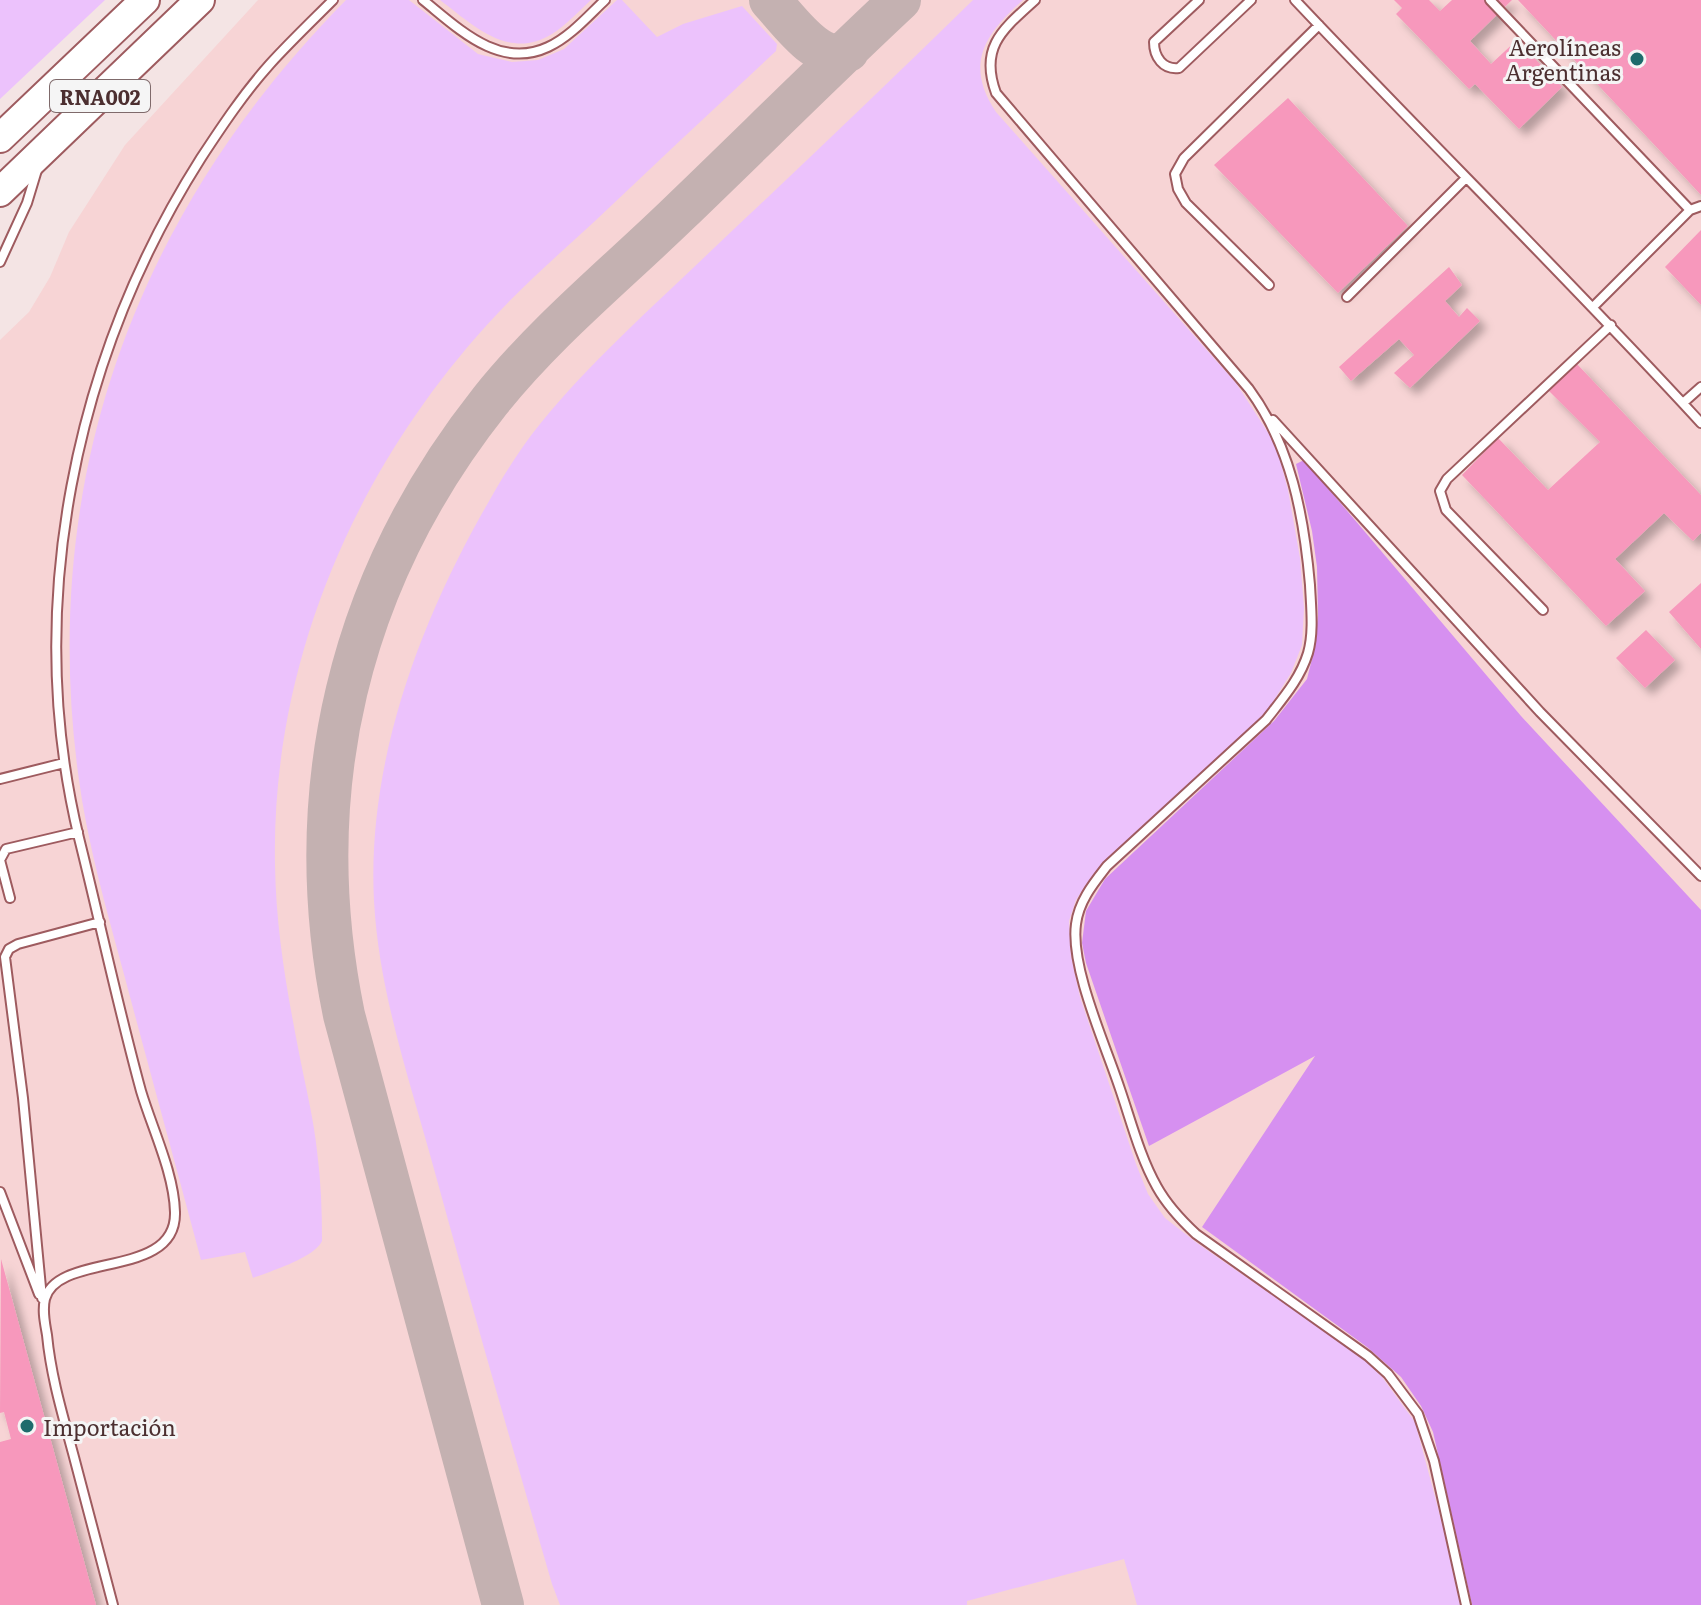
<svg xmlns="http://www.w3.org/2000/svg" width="1701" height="1605" font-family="Literata,serif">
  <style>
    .built { fill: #f7d4d5 }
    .green { fill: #ecc2fc }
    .forest { fill: #d690f0 }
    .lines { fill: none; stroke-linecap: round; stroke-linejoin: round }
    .taxiway { stroke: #c4b1b1; stroke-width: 42 }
    .building { fill: #f798bc; filter: url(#shadow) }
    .lane-casing { stroke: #9e5b5f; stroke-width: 12 }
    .highway-casing { stroke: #9e5b5f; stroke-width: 32 }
    .lane { stroke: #fff; stroke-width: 8 }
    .highway { stroke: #fff; stroke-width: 28 }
    .poi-dot { fill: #1e6b6c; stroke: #f5f5f5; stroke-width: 3 }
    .labels { text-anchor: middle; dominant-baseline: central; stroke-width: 6; stroke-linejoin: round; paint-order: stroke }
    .shield { fill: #f5f5f5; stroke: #7f6a6b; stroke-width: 2 }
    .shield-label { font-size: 20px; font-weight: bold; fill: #4c2f30 }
    .poi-label { font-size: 22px; fill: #4c2f30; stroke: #f5f5f5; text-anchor: end }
  </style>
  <defs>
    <filter id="shadow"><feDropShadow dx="7" dy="7" stdDeviation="4" flood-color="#0004"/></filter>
  </defs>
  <rect width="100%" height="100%" fill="#f4e4e4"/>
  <path class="built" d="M258,0H1701V1605H0V340L29,312L50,277L69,232L125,145Z"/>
  <path class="green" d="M0,0H105L0,99Z
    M346,0H409L478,54L512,62L538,60L564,49L617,0H622L657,37L683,24L742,6L777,44L776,51C716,107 655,164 595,221C558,255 519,289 486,326C353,473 271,666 275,865C276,933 288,997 301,1063C307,1092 314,1122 317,1151C321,1181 322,1211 322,1241C314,1258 271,1271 253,1278L245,1252L201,1260C176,1166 150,1072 125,978C107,911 87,843 78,773C39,477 137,211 346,0Z
    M440,0H591C579,11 566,25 552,34C509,61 473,25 440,0Z
    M973,0H1023C985,34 964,64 996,112L1236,383L1276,445L1288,490L1300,558L1304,608L1302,645L1291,673L1264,716L1109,857L1085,886L1076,900L1069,921L1071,956L1080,997L1136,1164L1148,1194L1165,1218L1197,1243L1363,1358L1382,1377L1415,1422L1464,1605H1137L1124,1559L967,1601V1605H560L552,1584C512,1446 472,1308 434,1169C410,1081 379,993 374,901C367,767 416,632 480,517C498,485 517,452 540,424C592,360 655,305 714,248C801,166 887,84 973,0Z"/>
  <path class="forest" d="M1304,460L1521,716L1701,910V1605H1472L1433,1432L1421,1406L1401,1377L1367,1347L1202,1227L1315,1056L1149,1146L1086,963L1082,943L1086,911L1105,879L1274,721L1307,679L1313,655L1318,616L1317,567L1312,531L1296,464Z"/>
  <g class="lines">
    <path class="taxiway" d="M770,0C788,19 821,68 848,51
      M503,1605L344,1015C298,792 348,580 490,401C545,332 615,275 678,214C752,143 825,70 900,0"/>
  </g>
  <path class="building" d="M1394,0H1429L1440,11L1452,0H1512L1470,41L1491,64L1517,40L1562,87L1519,129L1475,84L1469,89L1396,14L1402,8Z
    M1518,0H1701V195L1663,154Z
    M1288,98L1408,226L1338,293L1214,165Z
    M1701,230V305L1665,267Z
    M1449,267L1462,285L1445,301L1459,317L1467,308L1480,321L1410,388L1394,373L1414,355L1399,339L1351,381L1339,367Z
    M1576,363L1701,495V533L1693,541L1664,513L1615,559L1645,591L1606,626L1462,475L1498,438L1548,490L1600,442L1549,391Z
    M1701,583V649L1669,612Z
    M1646,630L1675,660L1645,688L1616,658Z
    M1,1259L96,1605H0V1442L11,1439L4,1412L0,1413Z"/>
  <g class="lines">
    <defs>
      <path id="lane" d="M423,0C458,28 499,70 548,47C570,37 588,16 605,0
        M1035,0C1003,29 979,47 996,93L1249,389C1291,446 1304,516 1310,585C1311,607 1314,632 1308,653C1300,679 1283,698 1266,720L1107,866C1093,884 1079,901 1076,924C1070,968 1106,1046 1120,1089C1131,1121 1140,1157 1157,1187C1167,1205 1181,1220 1196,1234L1368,1356L1388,1374L1418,1414L1434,1461L1466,1605
        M1199,0L1154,42C1154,57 1163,70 1179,68L1251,0
        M1295,0C1429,142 1569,279 1701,423
        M1490,0L1690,210
        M0,262L27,203L37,170
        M1269,285L1186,203L1178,189L1175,174L1184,158L1319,25
        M1347,297L1466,178
        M1594,306L1690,210L1701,206
        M1683,403L1701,387
        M1273,420L1540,712L1701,876
        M1543,610L1446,510L1440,491L1447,479L1611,325
        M0,779L64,763
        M10,898L0,860L6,849L78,832
        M0,1192L39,1294
        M42,1298L23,1098L5,957L9,949L18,944L100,922
        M113,1605C100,1556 87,1507 74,1457C63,1416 51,1377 47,1335C45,1323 42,1311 45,1299C58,1251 177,1280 175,1212C174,1173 152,1128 141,1091C118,1007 100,922 79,838C23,607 74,358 201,158C222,126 244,93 270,64C290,42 312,21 333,0"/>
      <path id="highway" d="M0,138L145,0
        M0,192L200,0"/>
    </defs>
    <use href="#lane" class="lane-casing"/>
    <use href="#highway" class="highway-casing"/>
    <use href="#lane" class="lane"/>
    <use href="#highway" class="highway"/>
  </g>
  <g class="poi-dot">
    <circle cx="1637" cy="59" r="8"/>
    <circle cx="27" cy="1426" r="8"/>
  </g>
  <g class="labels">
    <rect class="shield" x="50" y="80" width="100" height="32" rx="6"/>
    <g class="shield-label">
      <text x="100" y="96">RNA002</text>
    </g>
    <g class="poi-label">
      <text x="1621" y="46">Aerolíneas<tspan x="1621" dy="25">Argentinas</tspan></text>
      <text x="43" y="1426" text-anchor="start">Importación</text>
    </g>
  </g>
</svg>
